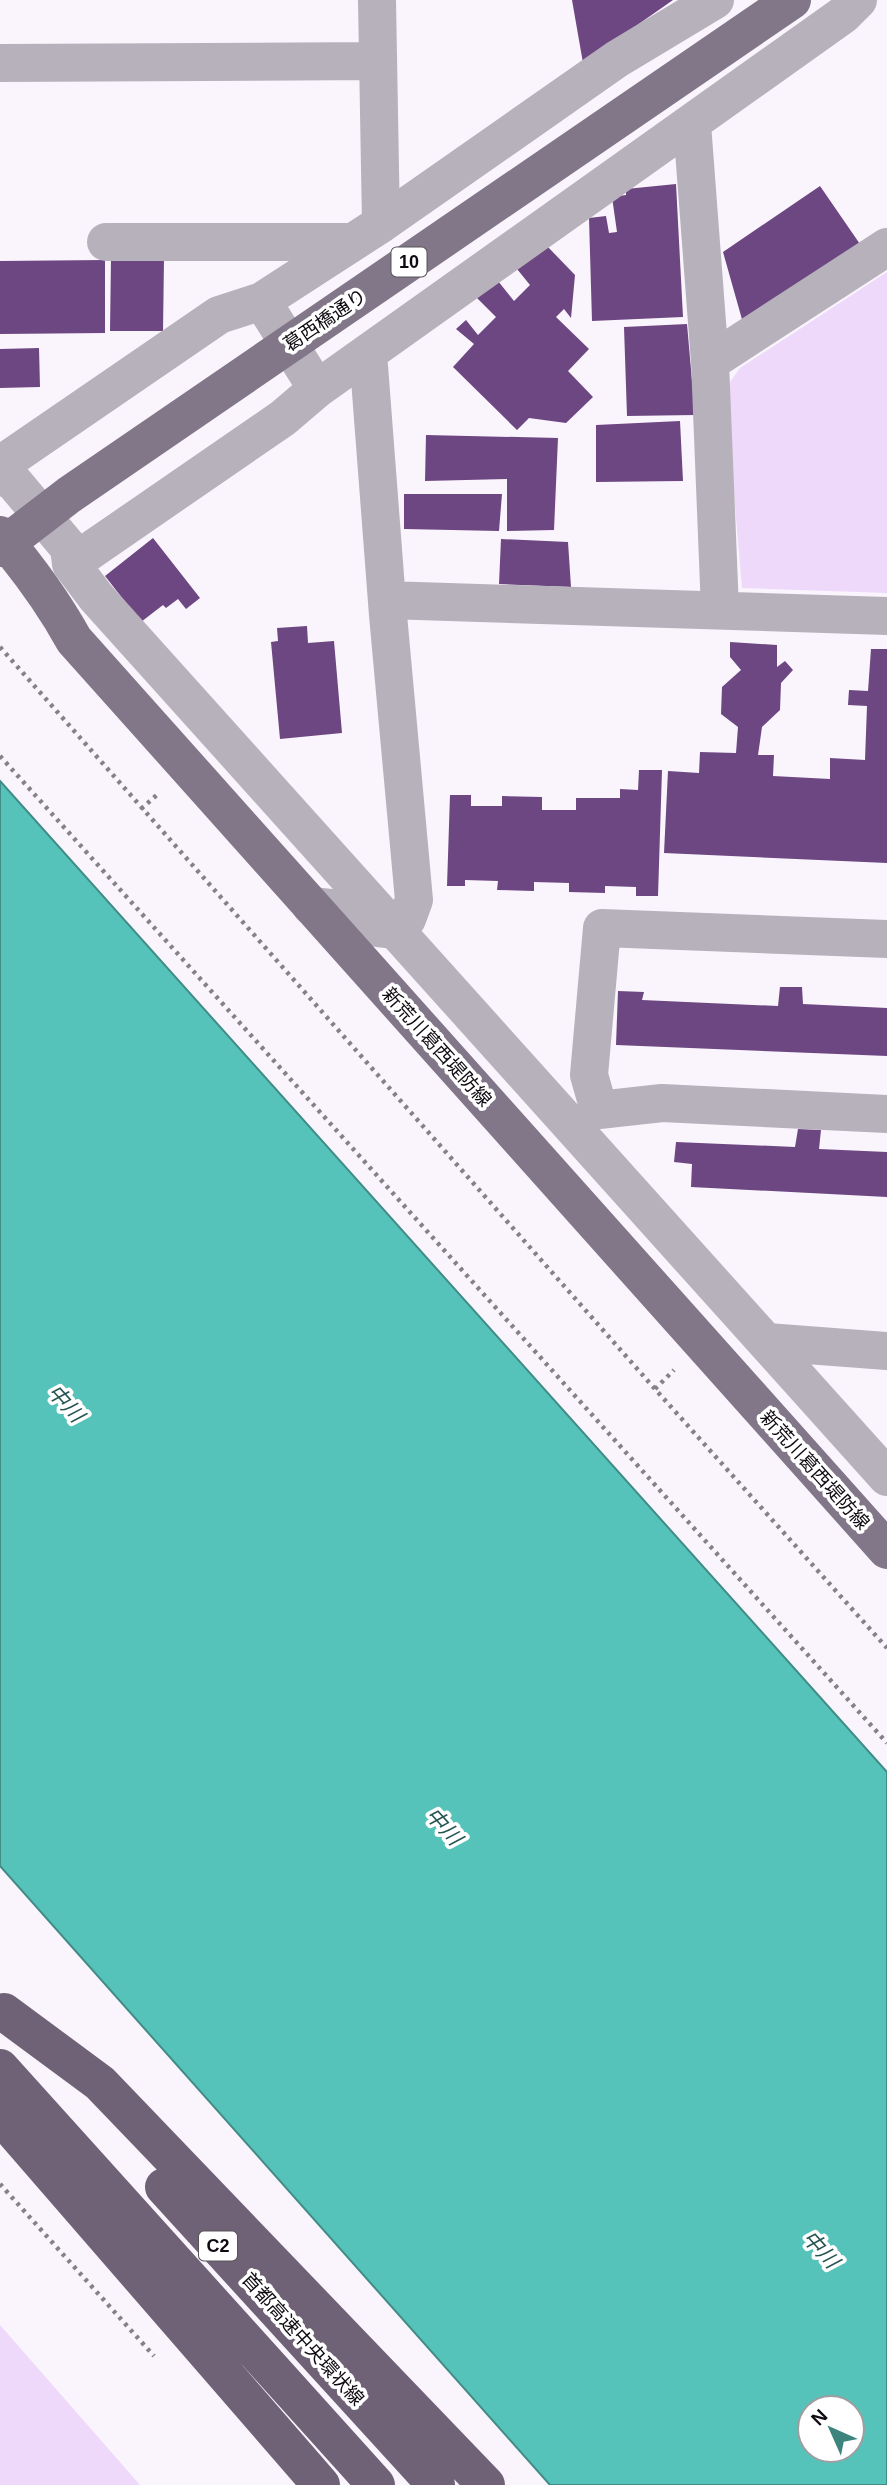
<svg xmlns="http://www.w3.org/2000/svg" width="887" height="2485" font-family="Helvetica,'Noto Sans JP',sans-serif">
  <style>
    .green { fill: #eed9fb }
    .water { fill: #56c3ba; stroke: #418c87; stroke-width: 2; fill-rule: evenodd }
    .building { fill: #6d4782 }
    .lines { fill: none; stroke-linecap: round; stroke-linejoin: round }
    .path { stroke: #868088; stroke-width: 4.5; stroke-dasharray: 3.5 5; stroke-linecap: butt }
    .minor { stroke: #b7b1bb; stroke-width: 38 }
    .major { stroke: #827789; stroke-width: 38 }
    .highway { stroke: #6f6276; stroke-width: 38 }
    .labels { text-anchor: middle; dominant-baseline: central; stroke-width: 7; stroke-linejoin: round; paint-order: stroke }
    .shield { fill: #fff; stroke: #575458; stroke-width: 2 }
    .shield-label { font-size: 18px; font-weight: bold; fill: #0f0a11 }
    .street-label { font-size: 19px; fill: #0f0a11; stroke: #fff }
    .water-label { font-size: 21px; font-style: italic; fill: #255551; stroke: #fff }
  </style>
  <rect width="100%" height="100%" fill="#faf4fd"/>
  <path class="green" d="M887,272V593L742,588L725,389L740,368Z
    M0,2325L140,2485H0Z"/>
  <path class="water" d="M0,781L887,1772V2485H550L0,1866ZM810,2408H852V2450H810Z"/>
  <path class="building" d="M572,0H673L583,63Z
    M676,184L683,317L592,321L589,218L606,216L609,233L617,232L612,197L626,195V189Z
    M820,186L862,247L745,330L723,252Z
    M547,246L575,275L571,318L564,309L556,317L589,349L568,371L593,397L566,423L529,418L517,430L453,367L474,344L456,329L466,320L478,335L496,317L475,296L498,281L514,301L530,285L517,269Z
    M111,258H164L163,331H110Z
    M105,260V333L0,334V261Z
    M687,324L695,415L627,416L624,327Z
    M39,348L40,387L0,388V349Z
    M680,421L683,481L596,482V425Z
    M426,435L558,438L554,530L507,531V479L425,481Z
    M404,494H502L499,531L404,529Z
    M153,538L200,598L186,609L178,599L166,608L163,605L141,622L105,576Z
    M501,539L568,542L571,587L499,584Z
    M307,626L308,643L334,641L342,733L280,739L271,642L278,641L277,628Z
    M730,642L777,645V667L785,661L793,670L781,683L780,710L762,727L758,755H774L773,776L830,779V758L865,760L867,706L848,705L849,690L868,691L871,649H887V863L664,853L668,771L699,773L700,752L736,753L738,727L721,714L722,687L741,670L730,657Z
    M639,770H662L658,896H636V887L605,886V893L569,892V883L534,882V891L497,890L498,881L465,880V886H447L450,795H471V806H502V796L542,797V810H576V798H620V789L638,790Z
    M780,987H802L803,1004L887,1008V1056L616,1045L618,991L644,992L642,1000L778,1006Z
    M798,1129L821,1130L819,1149L887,1152V1197L691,1187L692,1164L674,1162L676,1142L795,1147Z"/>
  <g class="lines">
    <path class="path" d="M0,647L655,1389L887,1648
      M0,756L887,1743
      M141,809L159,793
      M655,1389L674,1370
      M0,2184L154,2356"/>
    <path class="minor" d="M377,0L381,224
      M0,63L378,61
      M692,124L710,362L720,610
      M106,242H353
      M262,301L317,389
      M710,362L887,247
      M0,465L219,315L262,301L381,224L617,59L715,0
      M0,477L12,480L69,548L71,564L96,597L887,1477
      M71,564L283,418L317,389L843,15L858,0
      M387,600L887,616
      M311,906L340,909L378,928L396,930L407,919L414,900L388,615L368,353
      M887,939L602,928L589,1075L599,1110L662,1103L887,1114
      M767,1342L887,1351"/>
    <path class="major" d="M0,535C28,568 53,602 74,640L887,1550
      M0,548L69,495L792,0"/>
    <path class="highway" d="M4,2012L100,2083L486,2485
      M0,2068L376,2485
      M0,2115L321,2485
      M164,2187L436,2485"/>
  </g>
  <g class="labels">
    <g class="shield">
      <rect x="391.5" y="247.5" width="35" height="29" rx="5"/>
      <rect x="199" y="2231.5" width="38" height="29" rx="5"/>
    </g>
    <g class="shield-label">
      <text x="409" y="262">10</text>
      <text x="218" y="2246">C2</text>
    </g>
    <g class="street-label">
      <text transform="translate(325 320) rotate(-34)">葛西橋通り</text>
      <text transform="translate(437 1047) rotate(48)">新荒川葛西堤防線</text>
      <text transform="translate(815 1470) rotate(48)">新荒川葛西堤防線</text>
      <text transform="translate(303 2339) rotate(48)">首都高速中央環状線</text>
    </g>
    <g class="water-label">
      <text transform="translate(66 1403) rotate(48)">中川</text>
      <text transform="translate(444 1826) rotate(48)">中川</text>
      <text transform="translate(821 2249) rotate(48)">中川</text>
    </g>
  </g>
  <g transform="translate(831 2429) rotate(315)"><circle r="33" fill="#ffffff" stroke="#9f9da0" stroke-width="2"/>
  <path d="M0-5L12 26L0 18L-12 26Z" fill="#3d847e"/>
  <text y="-10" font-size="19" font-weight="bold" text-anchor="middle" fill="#0f0a11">N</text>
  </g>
</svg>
